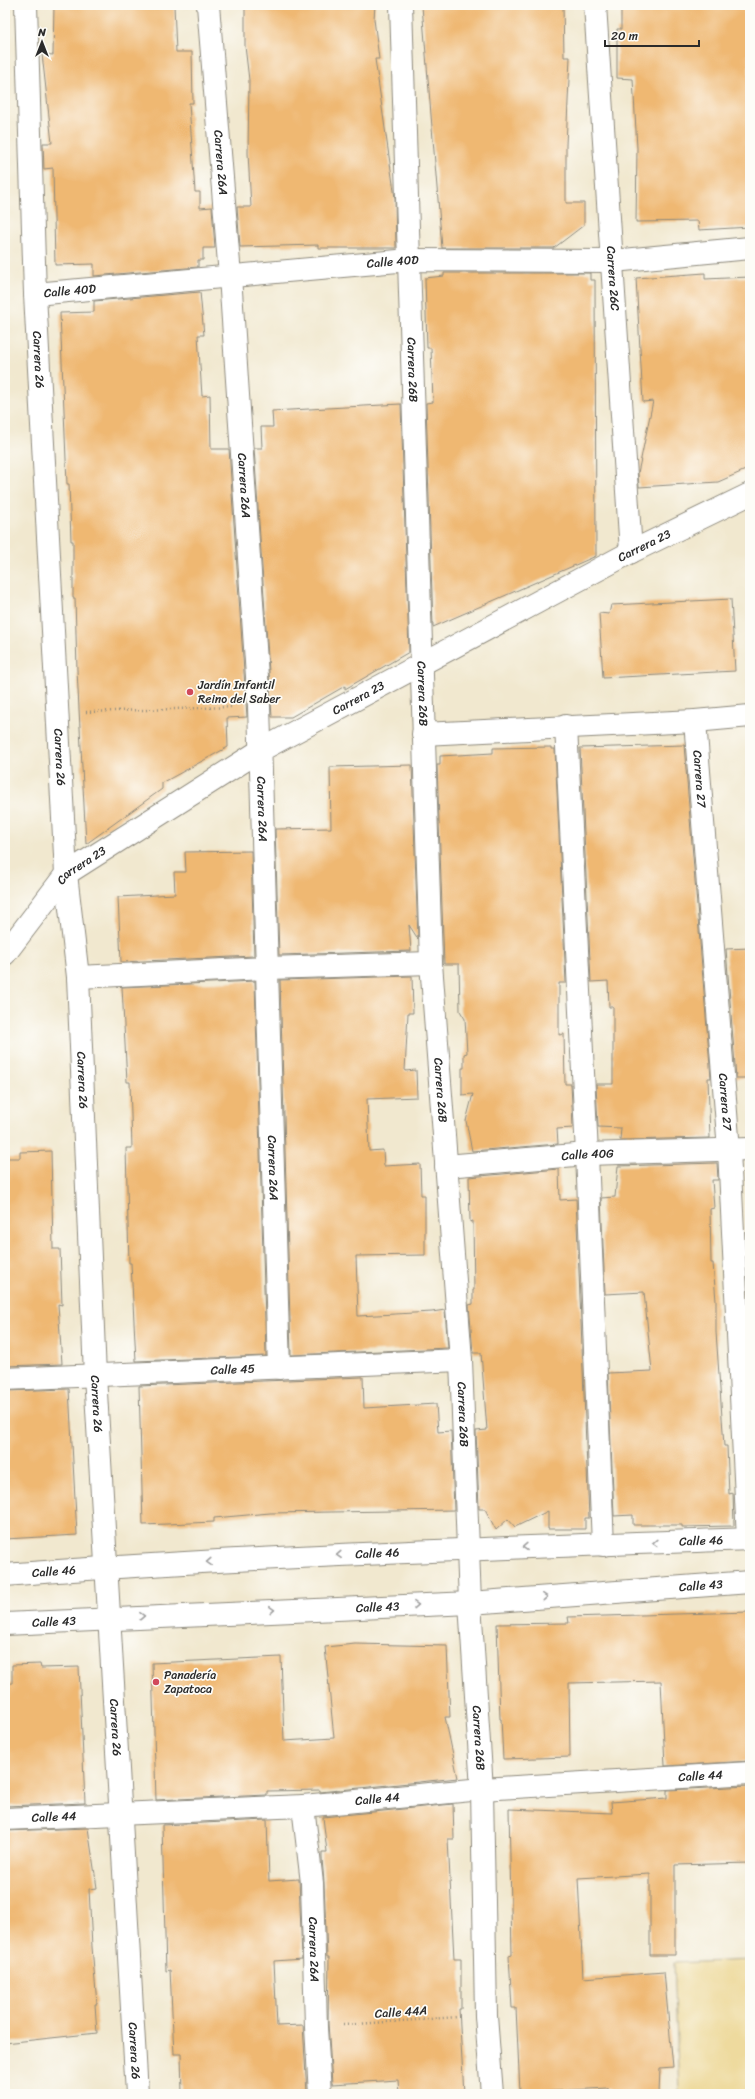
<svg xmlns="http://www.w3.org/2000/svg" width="755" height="2099" font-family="Sriracha,sans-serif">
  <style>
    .sand { fill: #eeda9e; stroke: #8c8264 }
    .building { fill: #efb872 }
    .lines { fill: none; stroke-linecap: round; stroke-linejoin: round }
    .minor-casing { stroke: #8e8a7d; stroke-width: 24 }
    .path { stroke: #8e8a7d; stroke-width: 2.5; stroke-dasharray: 1 3; stroke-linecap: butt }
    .minor { stroke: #fff; stroke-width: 22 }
    .oneway { stroke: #a0a0a0 }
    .poi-dot { fill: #d1495b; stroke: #fdfcf7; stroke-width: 1.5 }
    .labels { text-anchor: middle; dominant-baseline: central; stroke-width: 3.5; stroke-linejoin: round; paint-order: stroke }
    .street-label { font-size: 12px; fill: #2b2b2b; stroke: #fdfcf7 }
    .poi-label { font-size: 12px; fill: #2b2b2b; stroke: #fdfcf7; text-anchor: start }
  </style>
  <rect width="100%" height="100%" fill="#fdfcf7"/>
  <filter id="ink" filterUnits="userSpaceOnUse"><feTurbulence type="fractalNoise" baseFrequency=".025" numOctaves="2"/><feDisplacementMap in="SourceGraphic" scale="8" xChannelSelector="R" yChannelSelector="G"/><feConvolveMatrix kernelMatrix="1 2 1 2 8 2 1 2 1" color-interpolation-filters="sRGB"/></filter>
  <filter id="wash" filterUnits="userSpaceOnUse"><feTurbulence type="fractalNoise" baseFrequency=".012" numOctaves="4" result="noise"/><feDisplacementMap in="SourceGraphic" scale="16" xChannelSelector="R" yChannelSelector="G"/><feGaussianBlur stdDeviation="0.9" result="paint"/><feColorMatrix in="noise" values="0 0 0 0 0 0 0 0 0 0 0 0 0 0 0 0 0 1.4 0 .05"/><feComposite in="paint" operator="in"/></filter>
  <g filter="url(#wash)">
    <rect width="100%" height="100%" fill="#f1e8cf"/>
    <path class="sand" d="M750,1960V2094H679L674,1963Z"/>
    <g id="blocks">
      <path class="building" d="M54,5H174L176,52H192L193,103H189L195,192H200V208L212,207L215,248H203V260H198V267L94,276V264L55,265L53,168L44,169L43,143H52L42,54L53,55Z
        M245,5H375L374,19L379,59H375L395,198L396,248H318V245L240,247L237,207H251L248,153L249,80L245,46Z
        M505,5H563L564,57H570L566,145V203H584V225L554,248H442L422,6L505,7Z
        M621,5H748L750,227L699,230L698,221L636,222L637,148L633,79L617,78V29H621Z
        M444,273H590V280H595L596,556L433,627L426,403L433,402L431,348H427L425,278L444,276Z
        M705,273V279L750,277V468L718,482L639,487L638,473L653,401L643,402L636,278Z
        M200,292L204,335H198L202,396L210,395L211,449H229L247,717L227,718L228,747L162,783V789L86,844L77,670L75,598H73V541H71L69,484H67L60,313L94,312V301Z
        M401,404L409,652L345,689V686L291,717H272L254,448H262L261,427H273L272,411Z
        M731,599L735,671L603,678L599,613L609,614L611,605Z
        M684,745L711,1078H708L710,1138L620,1140L621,1128L598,1127L596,1084H613V1007H609L608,981L591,982L580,748Z
        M551,747V749H555L566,983H559V1035L564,1034L565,1084H571L573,1128L557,1129L558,1144L472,1151L466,1121L473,1094L462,1095V1068H464V1054L467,1053L465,1019L460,1011L459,964H444L437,765H440V756L493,753V748Z
        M412,765L418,939L409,925L411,951L279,955L275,829L331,828L330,767Z
        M251,851L254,956L121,962L118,897L175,894L174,872H186L185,852Z
        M750,948V1078H736L726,949Z
        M412,976L413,1013H408L405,1071L416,1070L417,1097L367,1099L369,1151L383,1150L384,1166L420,1164L421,1195H425V1255L356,1256L358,1316L432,1312L445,1310L448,1348L291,1355L280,980Z
        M255,981L266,1356L136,1361L131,1263H129L126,1148H132L130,1082H127L122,987Z
        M51,1151L53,1249H60L62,1305L58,1304L62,1364L5,1366V1158H20V1152Z
        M717,1163L718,1180H712L714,1208L710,1209L711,1263H713L716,1301V1332L724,1446H727L729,1494L733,1493L734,1526L682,1527V1525H633V1515L614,1516L608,1373L652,1371L644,1292L605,1294L601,1198L615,1197L618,1166Z
        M559,1169L560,1200L576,1199L589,1518H585V1529H548V1511L515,1527L508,1519L496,1530L485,1509H479L476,1431L487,1430L481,1353H473L469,1305L473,1304V1290H474L473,1221L470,1222L469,1177Z
        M363,1377L364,1408L436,1404L438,1432L451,1431L454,1510L270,1513L214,1518V1522L143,1525L139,1386Z
        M69,1389L77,1535L5,1539V1391Z
        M750,1612V1761L665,1766L661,1681L569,1683L570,1757L503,1759L501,1719H500L497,1624L569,1623L568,1617Z
        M355,1644L447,1646L450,1717H445L458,1778L320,1792V1790L267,1791V1795L156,1800L152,1663L281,1657L284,1741L334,1738L325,1647Z
        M40,1664L41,1668L79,1667L85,1803L5,1806V1684L12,1683V1665Z
        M750,1786V1863L675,1865V1955H650V1874L578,1878L583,1978L664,1972L673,2067L660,2068L659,2094H608V2088L520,2093L516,2008H512L509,1956L512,1955L509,1809L612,1813L611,1802L667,1798V1790Z
        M453,1804L454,1839H448L454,1959H461V2009H459L464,2094H399L398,2080L332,2084L328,2023L329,1957H327L324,1883L322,1858V1852H327L323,1817Z
        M267,1820L269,1881L299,1879L302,1959L274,1961L277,2026L303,2025L307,2094H182L181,2054H174L170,1970L166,1971L162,1825Z
        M88,1828L97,1888L89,1889L92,1947L97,2004H95L97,2033L5,2043V1831Z"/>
    </g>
  </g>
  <g filter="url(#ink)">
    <use href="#blocks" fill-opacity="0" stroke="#8e8a7d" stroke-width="1"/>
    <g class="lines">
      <defs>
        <g id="minor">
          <path id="s1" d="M26,5L35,294L66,874L78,977L95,1375L137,2094"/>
          <path id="s2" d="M208,5L230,276L259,706L279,1368"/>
          <path id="s3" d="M401,5L431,963L461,1360L470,1603L482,1789L486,2016L492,2094"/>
          <path id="s4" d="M595,5L631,552"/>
          <path id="s5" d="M35,294L409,260L613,261L750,248"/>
          <path id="s6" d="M695,721L729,1150L748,1539"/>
          <path d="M566,726L587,1154L603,1545"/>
          <path d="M423,734L695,721L750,716"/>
          <path id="s7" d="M5,954L66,874L261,750L631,552L750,494"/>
          <path d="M78,977L268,968L431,963"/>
          <path id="s8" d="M446,1166L587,1154L750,1149"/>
          <path id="s9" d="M5,1379L461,1360"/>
          <path id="s10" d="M5,1575C253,1556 502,1548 750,1539"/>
          <path id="s11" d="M5,1624L470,1603L750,1582"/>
          <path id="s12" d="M303,1806L312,1883L316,2027L320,2094"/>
          <path id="s13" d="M5,1819L303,1806L482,1789L750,1773"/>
        </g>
      </defs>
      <use href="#minor" class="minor-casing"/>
      <path class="path" d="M86,712L231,707
        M343,2025L458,2017"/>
      <use href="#minor" class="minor"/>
    </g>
    <defs><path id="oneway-chevron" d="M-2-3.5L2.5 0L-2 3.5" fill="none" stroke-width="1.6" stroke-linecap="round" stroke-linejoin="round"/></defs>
    <g class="oneway">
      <use href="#oneway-chevron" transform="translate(655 1543) rotate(178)"/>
      <use href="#oneway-chevron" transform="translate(525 1547) rotate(178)"/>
      <use href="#oneway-chevron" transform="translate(339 1555) rotate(177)"/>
      <use href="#oneway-chevron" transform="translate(209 1562) rotate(177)"/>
      <use href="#oneway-chevron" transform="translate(545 1597) rotate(-4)"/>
      <use href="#oneway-chevron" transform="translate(416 1605) rotate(-2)"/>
      <use href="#oneway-chevron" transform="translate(272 1610) rotate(-3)"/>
      <use href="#oneway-chevron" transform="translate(142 1616) rotate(-3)"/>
    </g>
  </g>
  <g class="poi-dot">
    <circle cx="190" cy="692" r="4"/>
    <circle cx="156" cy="1682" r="4"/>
  </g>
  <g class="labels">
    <g class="street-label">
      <text stroke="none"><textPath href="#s2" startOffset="158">Carrera 26A</textPath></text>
      <text stroke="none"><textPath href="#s5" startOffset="359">Calle 40D</textPath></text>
      <text stroke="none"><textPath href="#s4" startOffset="274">Carrera 26C</textPath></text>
      <text stroke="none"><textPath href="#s5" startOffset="35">Calle 40D</textPath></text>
      <text stroke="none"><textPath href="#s1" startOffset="355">Carrera 26</textPath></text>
      <text stroke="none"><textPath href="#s3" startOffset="365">Carrera 26B</textPath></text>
      <text stroke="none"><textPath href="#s2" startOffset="482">Carrera 26A</textPath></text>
      <text stroke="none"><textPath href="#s7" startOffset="766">Carrera 23</textPath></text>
      <text stroke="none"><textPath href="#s3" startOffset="689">Carrera 26B</textPath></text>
      <text stroke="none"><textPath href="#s7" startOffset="442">Carrera 23</textPath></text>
      <text stroke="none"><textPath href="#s1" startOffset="753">Carrera 26</textPath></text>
      <text stroke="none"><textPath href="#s6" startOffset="58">Carrera 27</textPath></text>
      <text stroke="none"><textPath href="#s2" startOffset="806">Carrera 26A</textPath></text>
      <text stroke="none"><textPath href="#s7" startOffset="118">Carrera 23</textPath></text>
      <text stroke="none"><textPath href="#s1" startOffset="1077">Carrera 26</textPath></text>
      <text stroke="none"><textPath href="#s3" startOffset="1086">Carrera 26B</textPath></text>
      <text stroke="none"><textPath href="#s6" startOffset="382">Carrera 27</textPath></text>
      <text stroke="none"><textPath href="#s8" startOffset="142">Calle 40G</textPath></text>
      <text stroke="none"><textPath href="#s2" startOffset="1165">Carrera 26A</textPath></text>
      <text stroke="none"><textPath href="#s9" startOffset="228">Calle 45</textPath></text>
      <text stroke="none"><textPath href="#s1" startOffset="1401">Carrera 26</textPath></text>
      <text stroke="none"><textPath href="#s3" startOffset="1411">Carrera 26B</textPath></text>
      <text stroke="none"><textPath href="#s10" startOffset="697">Calle 46</textPath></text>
      <text stroke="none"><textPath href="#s10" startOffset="373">Calle 46</textPath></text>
      <text stroke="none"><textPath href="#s10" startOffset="49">Calle 46</textPath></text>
      <text stroke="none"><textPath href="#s11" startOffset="697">Calle 43</textPath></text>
      <text stroke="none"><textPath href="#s11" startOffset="373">Calle 43</textPath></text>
      <text stroke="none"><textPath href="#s11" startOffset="49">Calle 43</textPath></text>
      <text stroke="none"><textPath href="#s1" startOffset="1725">Carrera 26</textPath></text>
      <text stroke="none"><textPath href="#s3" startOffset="1735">Carrera 26B</textPath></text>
      <text stroke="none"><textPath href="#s13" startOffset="697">Calle 44</textPath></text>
      <text stroke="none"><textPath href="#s13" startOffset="373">Calle 44</textPath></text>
      <text stroke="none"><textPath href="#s13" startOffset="49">Calle 44</textPath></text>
      <text stroke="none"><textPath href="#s12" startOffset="144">Carrera 26A</textPath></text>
      <text transform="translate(401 2012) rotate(-4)">Calle 44A</text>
      <text stroke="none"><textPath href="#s1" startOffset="2049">Carrera 26</textPath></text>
    </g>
    <g class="poi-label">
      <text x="198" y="685">Jardín Infantil<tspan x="198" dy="14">Reino del Saber</tspan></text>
      <text x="164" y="1675">Panadería<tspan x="164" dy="14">Zapatoca</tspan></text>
    </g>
  </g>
  <rect width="755" height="2099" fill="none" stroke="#fdfcf7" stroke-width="20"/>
  <g transform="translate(42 42)" stroke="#fdfcf7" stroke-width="3" paint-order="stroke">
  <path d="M0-3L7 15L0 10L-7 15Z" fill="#2b2b2b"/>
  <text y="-6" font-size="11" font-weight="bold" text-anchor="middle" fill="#2b2b2b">N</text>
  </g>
  <path d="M605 40v6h94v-6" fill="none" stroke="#2b2b2b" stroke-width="2"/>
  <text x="611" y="40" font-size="12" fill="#2b2b2b" stroke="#fdfcf7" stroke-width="3" paint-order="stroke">20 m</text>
</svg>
